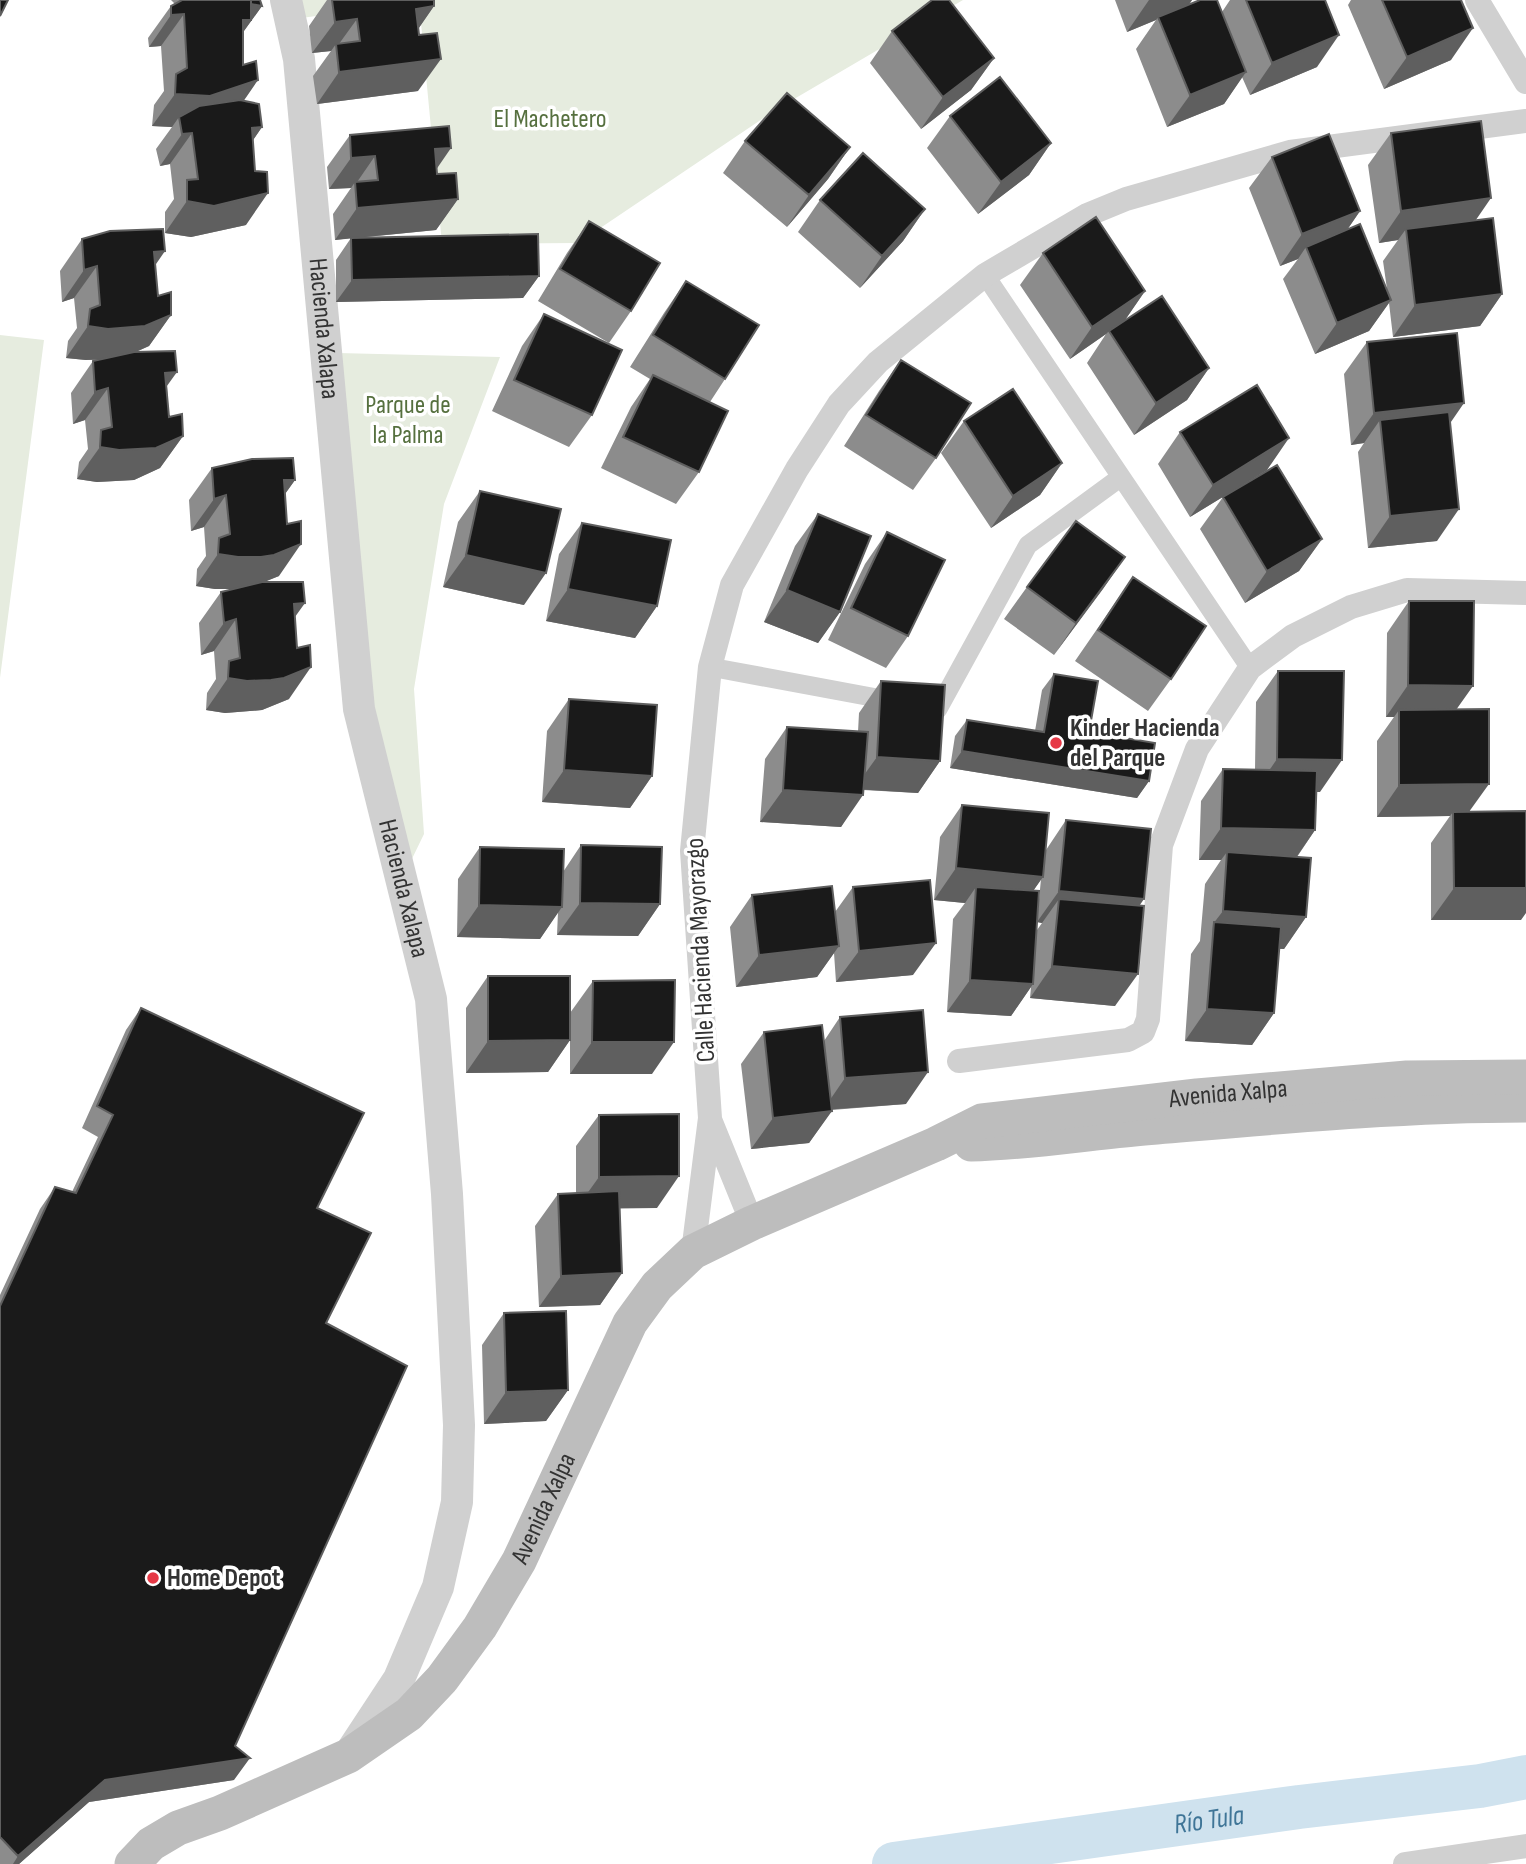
<svg xmlns="http://www.w3.org/2000/svg" width="1526" height="1864" font-family="'Sofia Sans Condensed',sans-serif">
  <style>
    .green { fill: #e6ecdf }
    .lines { fill: none; stroke-linecap: round; stroke-linejoin: round }
    .river { stroke: #cfe2ee; stroke-width: 44 }
    .pedestrian { stroke: #d0d0d0; stroke-width: 19 }
    .minor { stroke: #d0d0d0; stroke-width: 24 }
    .tertiary { stroke: #d0d0d0; stroke-width: 32 }
    .secondary { stroke: #bdbdbd; stroke-width: 35 }
    .wall { fill: #8c8c8c; fill-rule: evenodd }
    .shaded-wall { fill: #5f5f5f }
    .building { fill: #1a1a1a; stroke: #5f5f5f; stroke-width: 2 }
    .poi-dot { fill: #e63946; stroke: #fff; stroke-width: 2.5 }
    .labels { text-anchor: middle; dominant-baseline: central; stroke-width: 7; stroke-linejoin: round; paint-order: stroke }
    .park-label { font-size: 26px; fill: #56703f; stroke: #fff }
    .street-label { font-size: 26px; fill: #333; stroke: #fff }
    .poi-label { font-size: 26px; font-weight: bold; fill: #333; stroke: #fff; text-anchor: start }
    .water-label { font-size: 28px; font-style: italic; fill: #3f7597; stroke: #fff }
  </style>
  <rect width="100%" height="100%" fill="#fff"/>
  <path class="green" d="M286,0H963L777,109L578,243L442,244L419,2L294,19Z
    M0,335L44,340L0,678Z
    M338,353L500,357L444,504L414,689L424,834L408,867L369,690Z"/>
  <g class="lines">
    <path class="river" id="s1" d="M894,1864L1299,1807L1480,1786L1526,1777"/>
    <path class="pedestrian" d="M985,275L1250,668
      M710,667L893,701
      M927,707L938,709L1028,545L1121,477"/>
    <path class="minor" d="M1477,0L1526,82
      M959,1061L1128,1040L1143,1032L1148,1019L1161,845L1197,749L1250,668L1293,636L1351,607L1407,590L1526,593
      M711,1122L752,1223
      M693,1252L710,1118L692,851L710,667L732,585L797,469L839,404L878,362L985,275L1087,215L1126,199L1290,152L1526,121
      M1405,1864L1526,1846"/>
    <path class="tertiary" id="s2" d="M286,0L299,59L359,709L431,999L447,1194L459,1425L457,1502L438,1587L399,1679L351,1752"/>
    <g class="secondary">
      <path d="M971,1144C1025,1143 1080,1134 1134,1129C1265,1118 1395,1105 1526,1105"/>
      <path id="s3" d="M132,1864L151,1844L178,1828L220,1813L348,1756L409,1714L442,1679L480,1627L519,1561L630,1323L657,1286L693,1252L752,1223L936,1144L982,1121L1197,1096L1407,1078L1526,1077"/>
    </g>
  </g>
  <path class="wall" d="M171,0H260L262,6L243,32L244,101L262,127L253,140L246,225L191,237L165,233V212L174,199L170,164L160,166L156,149L172,127L152,126L154,105L164,91L161,46L149,47L148,38L171,6L175,4Z
    M327,0H434V6L418,29V91L317,104L313,76L331,51L312,53L309,26Z
    M1115,0H1192L1189,5L1222,12L1230,0H1325L1317,67L1250,95L1242,77L1224,104L1167,127L1136,49L1156,20L1127,32Z
    M1351,0H1461L1451,60L1384,89L1348,5Z
    M892,31L994,58L971,90L921,129L870,63Z
    M950,116L1051,143L1029,175L978,214L927,148Z
    M1391,133L1476,221L1502,294L1480,326L1393,337L1389,303L1369,331L1315,354L1283,279L1298,259L1280,266L1249,188L1272,157L1360,211L1347,230L1387,289L1383,261L1398,240L1379,243L1368,165Z
    M350,135L436,169L437,174L458,199L436,230L357,238L539,276L523,298L336,302V260L351,238L335,240L333,214L351,188L329,189L327,167Z
    M745,141L850,147L828,179L787,227L723,173Z
    M820,200L925,209L903,241L860,288L798,232Z
    M589,221L631,311L609,343L538,301L567,253Z
    M82,239L155,265L158,296L171,315L149,346L138,351L167,387L169,417L183,436L160,468L134,480L97,482L77,479L79,462L88,449L85,420L73,424L71,393L93,361L98,360H86L66,358L68,341L77,328L74,298L62,302L60,271Z
    M1043,253L1145,291L1125,320L1209,368L1187,400L1134,435L1087,363L1106,334L1070,359L1020,285Z
    M686,281L725,379L710,402L699,472L676,504L601,468L631,407L650,379L630,367L664,313Z
    M544,314L592,415L569,447L492,411L522,346Z
    M1367,342L1450,423L1437,541L1368,548L1358,452L1364,443L1351,445L1344,374Z
    M901,360L936,458L913,490L844,446L879,391Z
    M964,421L1062,463L1040,495L991,528L941,453Z
    M1180,432L1267,470L1190,517L1158,464Z
    M212,468L295,480L285,494L279,576L263,582L295,617L289,699L262,710L225,713L206,710L207,693L216,679L214,651L201,655L199,623L221,592L233,589H215L196,586L197,569L206,556L204,527L191,531L189,500Z
    M480,491L524,605L443,587L458,522Z
    M1223,497L1322,539L1299,571L1245,603L1200,529Z
    M818,514L840,612L818,643L764,622L795,546Z
    M582,523L657,606L635,638L546,621L559,554Z
    M887,532L908,636L886,668L828,640L865,564Z
    M1125,557L1054,655L1004,619L1027,587Z
    M1133,577L1171,679L1148,711L1075,661Z
    M1409,601L1456,709L1470,811L1521,920H1431V843L1450,816L1377,817V741L1394,717H1386L1387,633Z
    M1278,671L1320,792H1316L1315,830L1297,857L1306,917L1284,949H1279L1274,1013L1252,1045L1185,1041L1191,954L1200,941L1205,884L1221,860H1199L1201,801L1223,769L1255,770L1256,702Z
    M1054,674L1089,732L1149,781L1137,798L950,768L955,736L967,720L1035,731L1042,690Z
    M881,681L940,761L918,793L863,790L841,827L760,822L765,759L787,727L858,732L859,713Z
    M569,699L652,776L630,808L542,802L547,731Z
    M962,805L1046,850L1066,820L1139,906L1115,1006L1030,998L1031,987L1011,1016L947,1012L953,919L965,903L934,900L940,837ZM1041,879L1038,910L1033,891ZM1037,922L1042,923L1037,930Z
    M581,845L660,904L638,936L557,935L558,912L540,939L457,937L458,879L480,847L563,872Z
    M853,887L913,975L836,982L834,953L817,977L736,987L730,927L752,895L835,912Z
    M488,976L570,1013L593,981L652,1074H570V1040L548,1072L466,1073V1008Z
    M141,1008L317,1208L326,1323L235,1746L234,1780L89,1802L19,1864H0V1295L40,1209L55,1187L72,1192L98,1137L82,1128L126,1030Z
    M840,1017L906,1104L832,1110L809,1143L751,1149L741,1064L764,1032L824,1041Z
    M599,1115L657,1208H619L622,1273L600,1305L539,1307L535,1226L558,1194L576,1193V1146Z
    M504,1313L568,1390L546,1421L484,1424L482,1345Z"/>
  <path class="shaded-wall" d="M231,0L262,6L229,52Z
    M1149,0H1192L1186,8L1158,17L1156,20L1127,32Z
    M434,6L412,38L416,9Z
    M184,14L161,46L149,47L171,15Z
    M357,19L336,48V44L331,51L312,53L335,22Z
    M1473,28L1451,60L1384,89L1407,57Z
    M1339,35L1317,67L1250,95L1272,63Z
    M994,58L971,90L921,129L943,97Z
    M441,59L418,91L317,104L339,72Z
    M1246,72L1224,104L1167,127L1190,95Z
    M258,80L236,112L179,117L172,127L152,126L175,94Z
    M262,127L240,159L252,128Z
    M192,133L170,164L160,166L182,134Z
    M1051,143L1029,175L978,214L1001,182Z
    M850,147L828,179L787,227L809,195Z
    M451,148L429,180L435,149Z
    M375,156L355,185V182L351,188L329,189L351,158Z
    M268,193L246,225L191,237L165,233L187,201Z
    M1491,198L1469,230L1406,229L1398,240L1379,243L1401,211Z
    M458,199L436,230L335,240L357,208Z
    M925,209L903,241L860,288L882,256Z
    M1360,211L1338,243L1306,247L1298,259L1280,266L1302,234Z
    M165,251L143,283L154,252Z
    M97,266L74,298L62,302L84,270Z
    M539,276L523,298L336,302L352,280Z
    M1145,291L1123,323L1109,331L1106,334L1070,359L1092,327Z
    M1502,294L1480,326L1393,337L1415,305Z
    M1391,300L1369,331L1315,354L1337,323Z
    M171,315L149,346L122,358L86,360L66,358L88,326Z
    M1209,368L1187,400L1134,435L1156,403Z
    M177,372L154,404L165,373Z
    M108,388L85,420L73,424L95,392Z
    M1464,403L1442,435L1380,420L1364,443L1351,445L1374,413Z
    M183,436L160,468L134,480L97,482L77,479L100,447Z
    M1289,438L1267,470L1190,517L1213,485Z
    M1062,463L1040,495L991,528L1013,496Z
    M284,480H295L272,512Z
    M226,495L204,527L191,531L214,499Z
    M1459,509L1437,541L1368,548L1390,516Z
    M1322,539L1299,571L1245,603L1267,571Z
    M301,544L279,576L252,587L239,589H215L196,586L218,554Z
    M466,555L546,573L524,605L443,587Z
    M1125,557L1103,589L1054,655L1076,623Z
    M568,589L657,606L635,638L546,621Z
    M787,590L840,612L818,643L764,622Z
    M305,603L282,635L294,604Z
    M236,619L214,651L201,655L224,623Z
    M311,667L289,699L262,710L225,713L206,710L228,678Z
    M1408,685L1473,686L1451,717L1399,710L1394,717H1386Z
    M962,751L1149,781L1137,798L950,768Z
    M877,757L940,761L918,793L854,789Z
    M1277,759L1342,760L1320,792L1255,791Z
    M564,770L652,776L630,808L542,802Z
    M1489,784L1466,816L1453,812L1450,816L1377,817L1399,785Z
    M783,790L863,795L841,827L760,822Z
    M1221,828L1315,830L1293,862L1227,852L1221,860H1199Z
    M956,868L1043,877L1021,908L976,887L965,903L934,900Z
    M1454,888H1526V913L1521,920H1431Z
    M1059,891L1144,899L1122,931L1059,899L1042,923L1037,922Z
    M580,903L660,904L638,936L557,935Z
    M479,905L562,907L540,939L457,937Z
    M1223,911L1306,917L1284,949L1212,944L1213,924Z
    M936,943L913,975L836,982L859,951Z
    M839,946L817,977L736,987L759,955Z
    M1052,966L1138,974L1115,1006L1030,998Z
    M970,980L1033,984L1011,1016L947,1012Z
    M1207,1009L1274,1013L1252,1045L1185,1041Z
    M570,1040L548,1072L466,1073L488,1041Z
    M592,1042H674L652,1074H570Z
    M928,1072L906,1104L823,1110L845,1078Z
    M832,1111L809,1143L751,1149L773,1118Z
    M679,1176L657,1208L576,1209L599,1177Z
    M622,1273L600,1305L539,1307L561,1276Z
    M568,1390L546,1421L484,1424L506,1392Z
    M250,1758L234,1780L89,1802L19,1864H13L18,1856L105,1780Z"/>
  <path class="building" d="M0,0H8L0,16Z
    M182,0H251V20H243V65L256,61L258,80L210,96L175,94L176,74L187,68L184,14L171,15V6Z
    M251,0H260L262,6L251,4Z
    M332,0H434V6L416,9L419,35L437,33L441,59L339,72L336,44L360,41L357,19L335,22Z
    M932,0H949L994,58L943,97L892,31Z
    M1200,0H1217L1246,72L1190,95L1158,17Z
    M1246,0H1325L1339,35L1272,63Z
    M1382,0H1461L1473,28L1407,57Z
    M1000,77L1051,143L1001,182L950,116Z
    M787,93L850,147L809,195L745,141Z
    M240,100L259,104L262,127L252,128L255,171L267,172L268,193L214,206L187,201V180L198,179L192,133L182,134L179,117L199,106Z
    M1481,121L1491,198L1401,211L1391,133Z
    M449,126L451,148L435,149L437,174L456,173L458,199L357,208L355,182L378,180L375,156L351,158L350,135Z
    M1329,134L1360,211L1302,234L1272,157Z
    M863,153L925,209L882,256L820,200Z
    M1096,217L1145,291L1092,327L1043,253Z
    M1493,218L1502,294L1415,305L1406,229Z
    M589,221L660,263L631,311L560,269Z
    M1360,224L1391,300L1337,323L1306,247Z
    M163,229L165,251L154,252L158,296L171,292V315L145,326L108,329L88,326L90,309L100,305L97,266L84,270L82,239L110,231Z
    M538,234L539,276L352,280L351,238Z
    M686,281L759,325L725,379L653,335Z
    M1162,296L1209,368L1156,403L1109,331Z
    M544,314L622,350L592,415L514,380Z
    M1457,333L1464,403L1374,413L1367,342Z
    M175,351L177,372L165,373L169,417L182,414L183,436L156,448L119,450L100,447L101,430L112,427L108,388L95,392L93,361L134,352Z
    M901,360L971,403L936,458L866,415Z
    M653,375L728,411L699,472L623,437Z
    M1257,385L1289,438L1213,485L1180,432Z
    M1013,389L1062,463L1013,496L964,421Z
    M1449,412L1459,509L1390,516L1380,420Z
    M293,458L295,480H284L287,524L301,521V544L274,555L261,557H238L218,554L219,538L230,534L226,495L214,499L212,468L252,459Z
    M1277,465L1322,539L1267,571L1223,497Z
    M480,491L561,509L546,573L466,555Z
    M818,514L871,536L840,612L787,590Z
    M1076,521L1125,557L1076,623L1027,587Z
    M582,523L671,540L657,606L568,589Z
    M887,532L945,560L908,636L851,608Z
    M1133,577L1206,626L1171,679L1098,630Z
    M262,582H303L305,603L294,604L297,648L310,645L311,667L284,678L271,680L247,681L228,678L229,661L240,658L236,619L224,623L221,592Z
    M1409,601H1474L1473,686L1408,685Z
    M1278,671H1344L1342,760L1277,759Z
    M1054,674L1098,681L1089,732L1155,743L1149,781L962,751L967,720L1044,732Z
    M881,681L945,685L940,761L877,757Z
    M569,699L657,705L652,776L564,770Z
    M1489,709V784L1399,785V710Z
    M787,727L868,732L863,795L783,790Z
    M1223,769L1317,771L1315,830L1221,828Z
    M962,805L1049,813L1043,877L956,868Z
    M1526,811V888H1454L1453,812Z
    M1066,820L1151,829L1144,899L1059,891Z
    M581,845L662,847L660,904L580,903Z
    M480,847L564,849L562,907L479,905Z
    M1227,852L1311,858L1306,917L1223,911Z
    M930,880L936,943L859,951L853,887Z
    M832,886L839,946L759,955L752,895Z
    M976,887L1039,891L1033,984L970,980Z
    M1059,899L1144,906L1138,974L1052,966Z
    M1214,922L1281,927L1274,1013L1207,1009Z
    M488,976H570V1040L488,1041Z
    M675,980L674,1042H592L593,981Z
    M141,1008L364,1113L317,1208L371,1233L326,1323L407,1366L235,1746L250,1758L105,1780L18,1856L0,1837V1306L55,1187L76,1193L113,1115L97,1106Z
    M923,1010L928,1072L845,1078L840,1017Z
    M822,1025L832,1111L773,1118L764,1032Z
    M679,1114V1176L599,1177V1115Z
    M619,1191L622,1273L561,1276L558,1194Z
    M566,1311L568,1390L506,1392L504,1313Z"/>
  <g class="poi-dot">
    <circle cx="1056" cy="743" r="7"/>
    <circle cx="153" cy="1578" r="7"/>
  </g>
  <g class="labels">
    <g class="park-label">
      <text x="550" y="119">El Machetero</text>
      <text x="408" y="405">Parque de<tspan x="408" dy="30">la Palma</tspan></text>
    </g>
    <g class="street-label">
      <text stroke="none"><textPath href="#s2" startOffset="331">Hacienda Xalapa</textPath></text>
      <text stroke="none"><textPath href="#s2" startOffset="898">Hacienda Xalapa</textPath></text>
      <text transform="translate(701 950) rotate(-93)">Calle Hacienda Mayorazgo</text>
      <text stroke="none"><textPath href="#s3" startOffset="1430">Avenida Xalpa</textPath></text>
      <text stroke="none"><textPath href="#s3" startOffset="565">Avenida Xalpa</textPath></text>
    </g>
    <g class="poi-label">
      <text x="1070" y="728">Kinder Hacienda<tspan x="1070" dy="30">del Parque</tspan></text>
      <text x="167" y="1578">Home Depot</text>
    </g>
    <g class="water-label">
      <text stroke="none"><textPath href="#s1" startOffset="318">Río Tula</textPath></text>
    </g>
  </g>
</svg>
